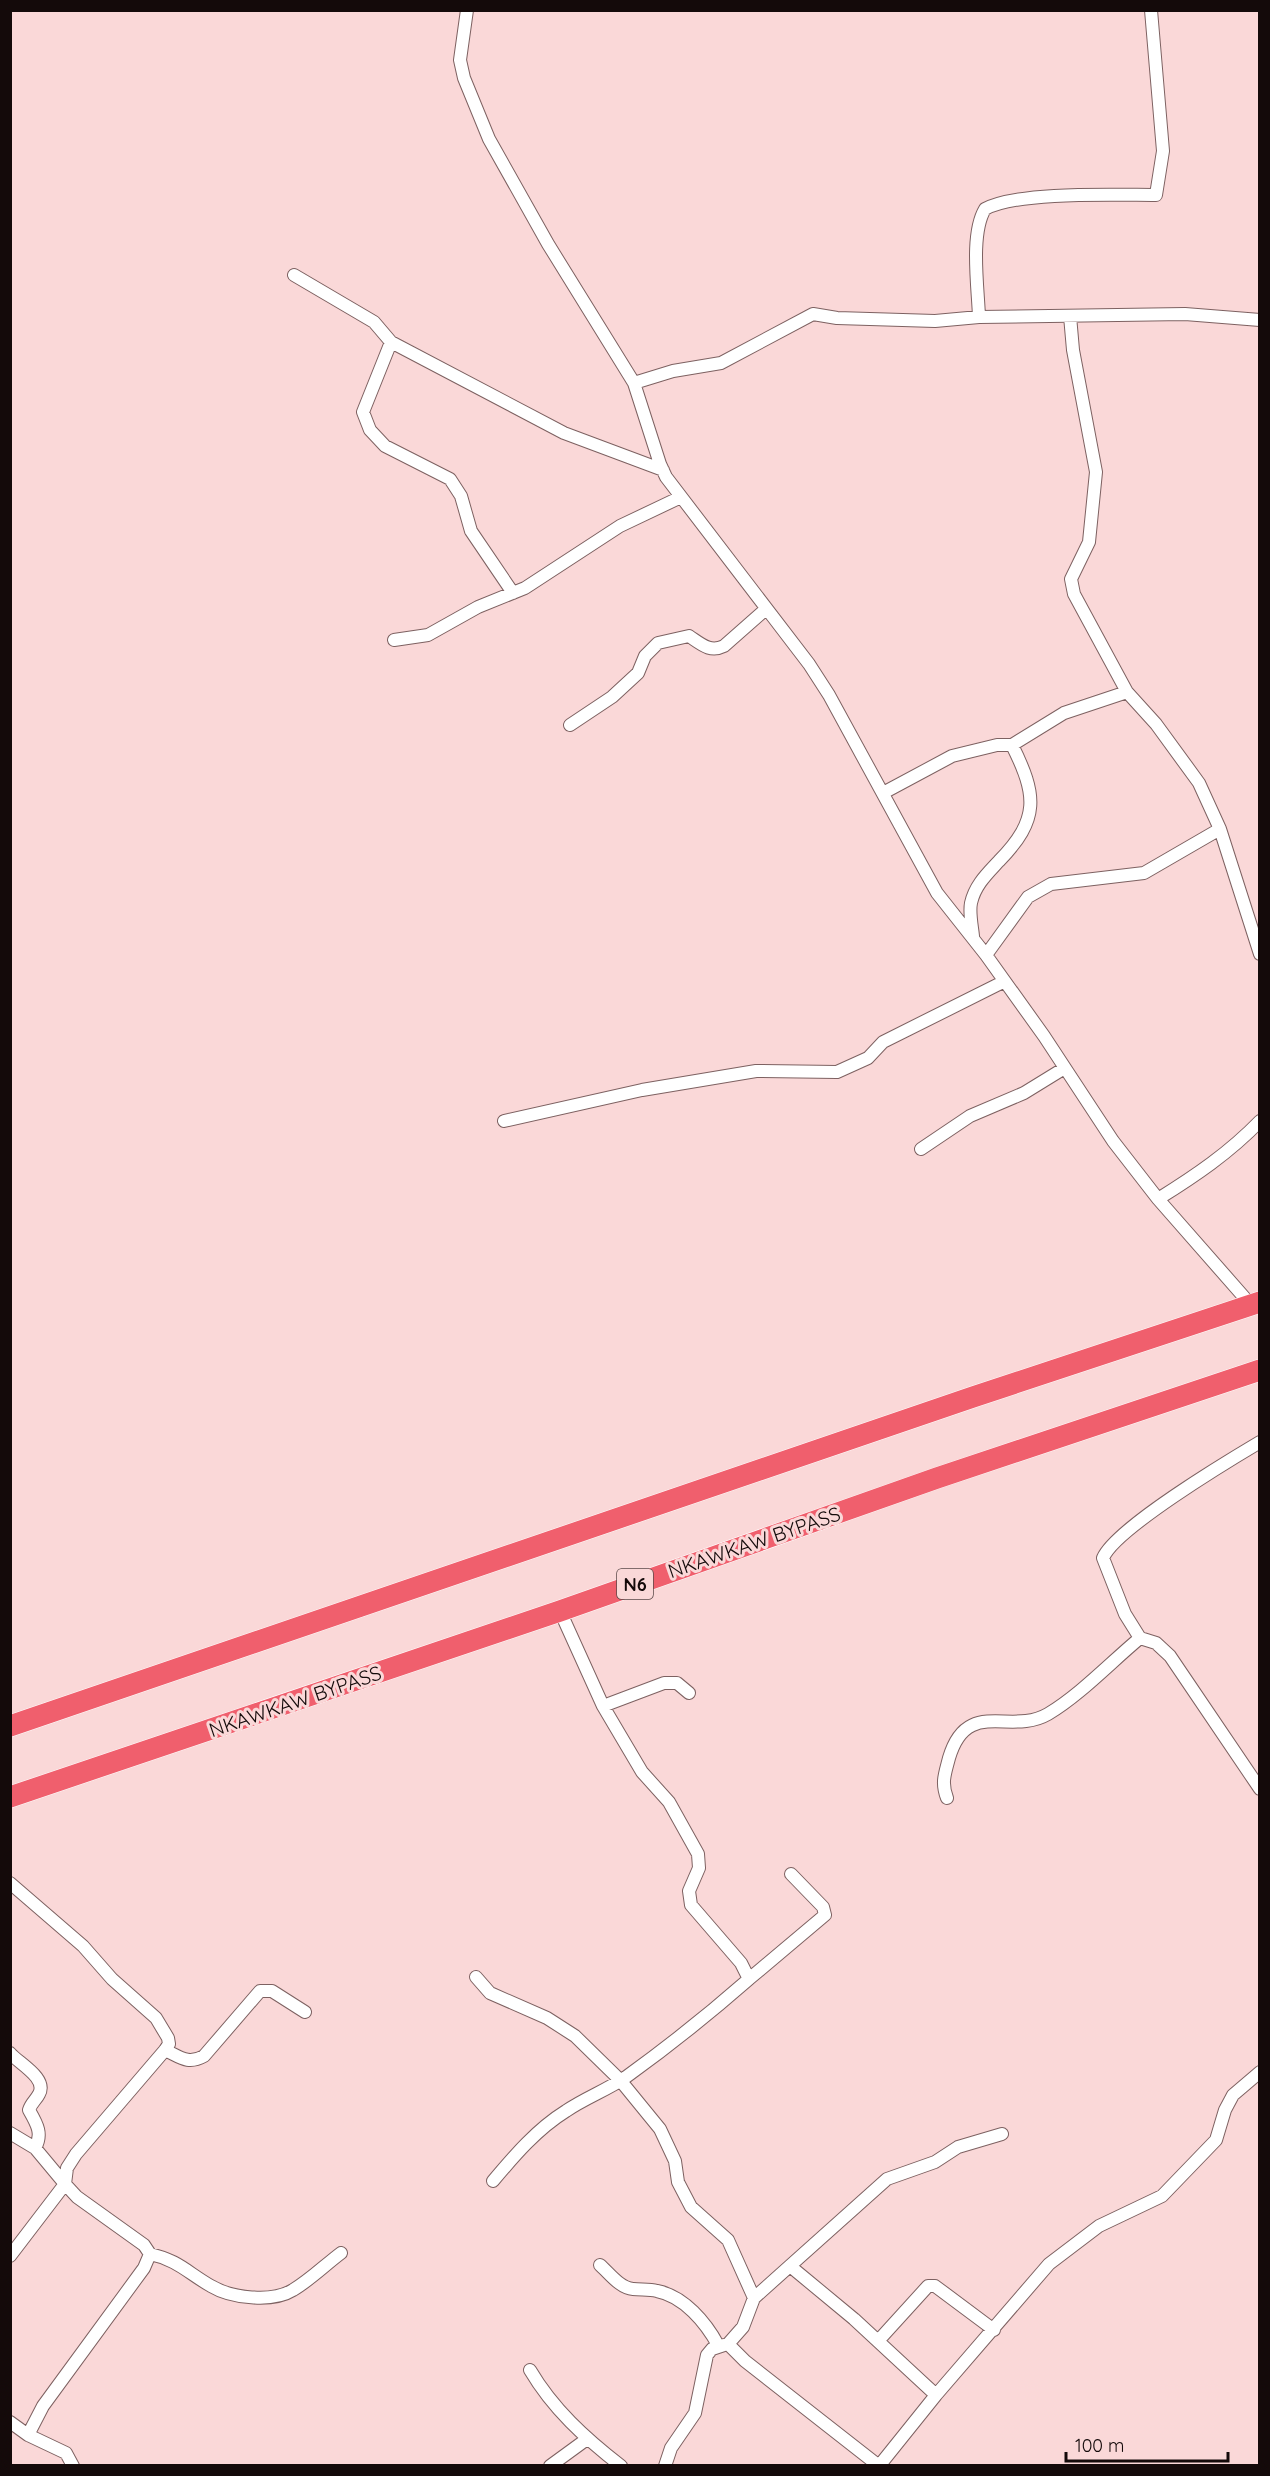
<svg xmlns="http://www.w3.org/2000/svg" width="1270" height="2476" font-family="Quicksand,sans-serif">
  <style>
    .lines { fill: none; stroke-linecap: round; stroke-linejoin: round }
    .street-casing { stroke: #7d6161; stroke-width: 14 }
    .highway-casing { stroke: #fff; stroke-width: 22 }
    .street { stroke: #fff; stroke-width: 12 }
    .highway { stroke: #f05f6d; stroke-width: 21 }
    .labels { text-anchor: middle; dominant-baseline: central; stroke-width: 6; stroke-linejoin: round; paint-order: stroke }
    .shield { fill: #fad8d8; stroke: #594848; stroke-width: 1.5 }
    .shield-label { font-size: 18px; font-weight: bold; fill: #140a0a }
    .street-label { font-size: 20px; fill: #140a0a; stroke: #fad8d8 }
  </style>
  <rect width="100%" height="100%" fill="#fad8d8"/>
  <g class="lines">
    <defs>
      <path id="street" d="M467,10L460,60L464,78L489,139L548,244L634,383L660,464L666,477L809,664L829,695L937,893L986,955L1044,1036L1113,1141L1158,1199L1251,1305
        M294,275L374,322L391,342L564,433L663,470
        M1070,316L1073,350L1096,472L1089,542L1071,579L1074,594L1127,692L1156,724L1199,783L1220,829L1260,954
        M979,317C978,287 970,234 985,209C1018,191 1116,195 1156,195L1163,151L1151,10
        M391,342L363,412L370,430L385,446L450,479L461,496L471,531L513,593
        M634,383L673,371L721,363L813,314L837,318L935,321L979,317L1185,314L1260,320
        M394,640L428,635L478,607L525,588L620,526L681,497
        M570,725L612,697L638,673L645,656L658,643L689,636C701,644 710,653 724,646L766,609
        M883,793L952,756L997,745H1012L1064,713L1127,692
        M973,936C972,926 969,913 971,903C975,885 987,874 999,861C1040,819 1037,795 1012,745
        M986,955L1028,897L1051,884L1144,873L1220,829
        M504,1121L642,1090L756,1071L837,1072L868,1058L883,1042L1003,982
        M921,1149L970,1116L1024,1093L1063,1069
        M1158,1199C1195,1176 1229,1153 1260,1121
        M1260,1442C1228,1461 1115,1529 1103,1558L1125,1614L1140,1638L1156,1643L1170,1656L1260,1789
        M603,1706L664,1683H677L689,1693
        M947,1798C941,1782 945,1774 949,1758C967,1697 1010,1736 1048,1714C1080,1695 1111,1662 1140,1638
        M10,1883L83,1946L112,1979L156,2018L168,2038L169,2044L165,2050L76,2154L67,2168L65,2184L77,2197L144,2245L150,2254C178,2260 188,2273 211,2286C231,2298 272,2303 293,2290C310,2280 325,2265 341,2253
        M476,1977L490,1993L547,2018L575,2036L620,2080L660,2129L675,2161L678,2182L691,2207L728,2240L754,2298L743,2327L728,2344L745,2361L879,2466
        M749,1979L825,1915L823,1907L791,1874
        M165,2050C180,2057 188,2065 204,2056L260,1991H272L305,2012
        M10,2053C18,2063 48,2078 39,2094C36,2100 31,2103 29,2110C37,2124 43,2134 35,2148
        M10,2133L35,2148L65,2184L10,2256
        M493,2181C514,2156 537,2129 566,2111C585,2098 607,2090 626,2077C669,2046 709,2014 749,1979L741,1963L691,1905L689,1891L699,1868L698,1854L669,1802L642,1772L603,1706L560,1611
        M600,2265C610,2274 620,2288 633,2289C641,2290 649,2289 657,2291C684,2296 706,2323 718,2345
        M790,2266L854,2319L936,2395
        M754,2298L887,2179L935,2162L958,2147L1002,2134
        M878,2341L928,2286H935L994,2330
        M530,2370C553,2409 585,2438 621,2466
        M10,2422L28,2435
        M73,2466L66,2453L28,2435L43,2406L144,2268L150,2254
        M550,2466L587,2439
        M665,2466L671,2448L695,2413L707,2355L712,2349L724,2345
        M879,2466L936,2395L1049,2264L1099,2226L1162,2196L1216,2140L1225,2110L1233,2095L1260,2072"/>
      <path id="highway" d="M10,1726L973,1397L1260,1302
        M10,1797L560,1611L937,1478L1260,1370"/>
    </defs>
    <use href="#street" class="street-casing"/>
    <use href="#highway" class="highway-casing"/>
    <use href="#street" class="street"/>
    <use href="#highway" class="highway"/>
  </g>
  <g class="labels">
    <rect class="shield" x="617" y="1569" width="36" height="30" rx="4.5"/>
    <g class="shield-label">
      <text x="635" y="1584">N6</text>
    </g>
    <g class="street-label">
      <text transform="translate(754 1542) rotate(-19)">NKAWKAW BYPASS</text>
      <text transform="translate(295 1701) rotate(-19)">NKAWKAW BYPASS</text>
    </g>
  </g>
  <rect width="1270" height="2476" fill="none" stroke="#140a0a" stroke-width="24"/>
  <path d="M1066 2452v9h162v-9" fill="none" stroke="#140a0a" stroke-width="3"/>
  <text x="1075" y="2452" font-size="18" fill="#140a0a" stroke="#fad8d8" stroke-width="4.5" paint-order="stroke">100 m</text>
</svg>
